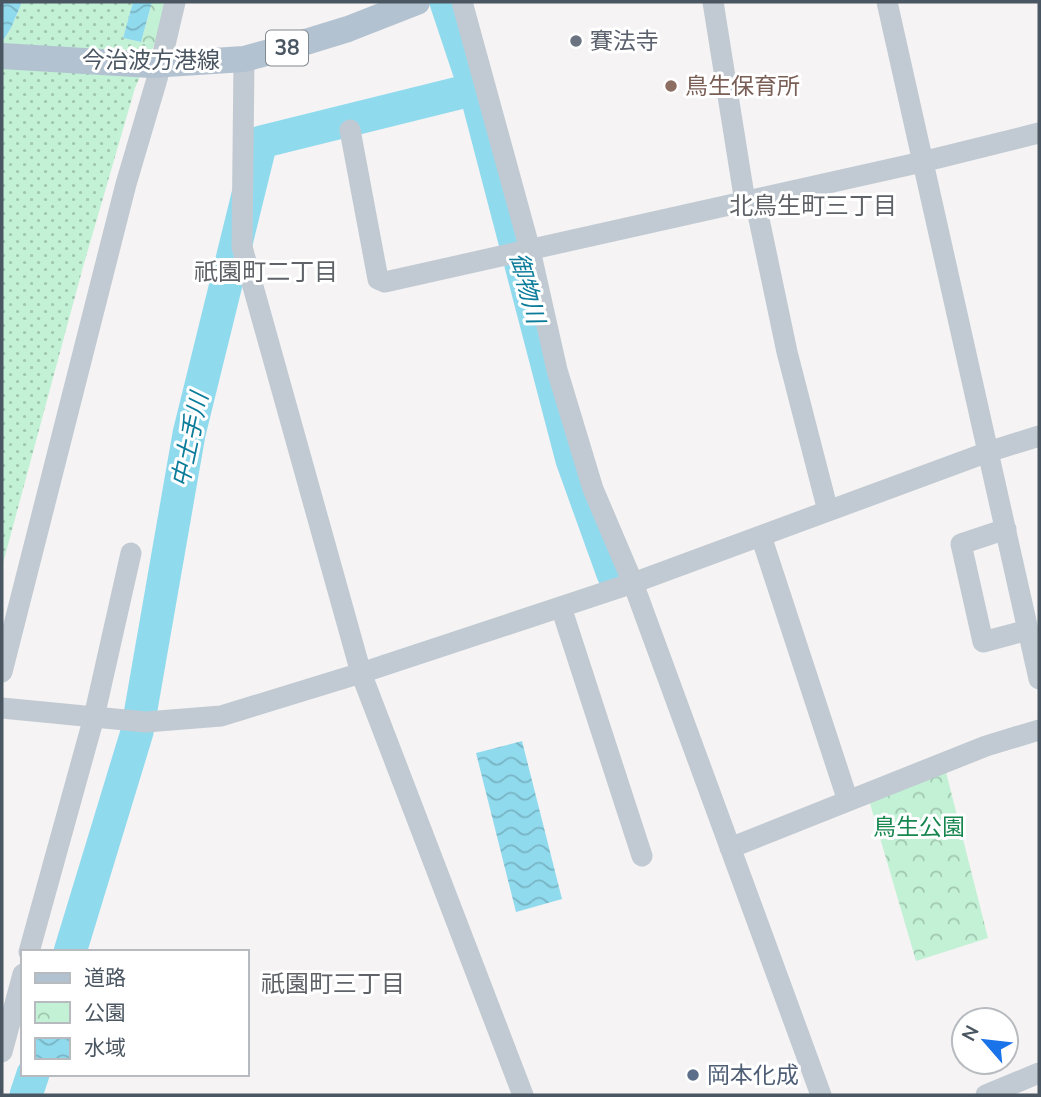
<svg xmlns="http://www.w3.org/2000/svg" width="1041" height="1097" font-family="'Nunito Sans','Noto Sans JP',sans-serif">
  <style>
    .grass { fill: url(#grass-dots) }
    .park { fill: url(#park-crowns) }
    .water { fill: url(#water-waves) }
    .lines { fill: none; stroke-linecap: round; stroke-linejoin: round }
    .river { stroke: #90daee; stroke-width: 33 }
    .minor { stroke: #c1cad2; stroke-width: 21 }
    .major { stroke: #b3c2d1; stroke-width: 26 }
    .worship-dot { fill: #6b7280; stroke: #fff; stroke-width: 2.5 }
    .education-dot { fill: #8d6e63; stroke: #fff; stroke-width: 2.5 }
    .service-dot { fill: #5c6f8a; stroke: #fff; stroke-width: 2.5 }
    .labels { text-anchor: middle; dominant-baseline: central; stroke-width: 6; stroke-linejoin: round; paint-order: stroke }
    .shield { fill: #fff; stroke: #808990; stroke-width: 2 }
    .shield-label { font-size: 21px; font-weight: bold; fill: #4a5661 }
    .worship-label { font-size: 23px; fill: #5b616d; stroke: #fff; text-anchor: start }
    .street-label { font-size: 23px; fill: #4a5661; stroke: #fff }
    .education-label { font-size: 23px; fill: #785e54; stroke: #fff; text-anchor: start }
    .park-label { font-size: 23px; fill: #17864f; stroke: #fff }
    .service-label { font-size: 23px; fill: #4e5e75; stroke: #fff; text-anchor: start }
    .neighbourhood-label { font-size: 24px; fill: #5f6368; stroke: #fff }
    .water-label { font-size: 24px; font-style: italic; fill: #0c7c9b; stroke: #fff }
  </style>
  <defs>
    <pattern id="grass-dots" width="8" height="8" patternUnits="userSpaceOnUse" patternTransform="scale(1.75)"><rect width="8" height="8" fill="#c3f1d5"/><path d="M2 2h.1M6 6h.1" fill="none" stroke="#a0c6b0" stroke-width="1.8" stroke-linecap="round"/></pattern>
    <pattern id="park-crowns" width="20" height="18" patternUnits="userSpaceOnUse" patternTransform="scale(1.75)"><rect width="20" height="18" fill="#c3f1d5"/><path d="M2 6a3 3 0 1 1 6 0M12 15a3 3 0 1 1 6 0" fill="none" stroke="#a0c6b0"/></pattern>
    <pattern id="water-waves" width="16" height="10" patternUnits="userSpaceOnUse" patternTransform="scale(1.75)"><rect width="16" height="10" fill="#90daee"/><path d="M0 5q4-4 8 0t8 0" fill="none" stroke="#78b4c4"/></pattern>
  </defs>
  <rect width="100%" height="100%" fill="#f5f3f3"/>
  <path class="grass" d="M22,2H133L123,38L141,42L155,43L135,88L83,267L2,567V42L11,28Z"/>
  <path class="park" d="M152,2H166L155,43L141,42Z
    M945,768L988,938L916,961L869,800Z"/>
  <path class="water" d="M2,2H22L11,28L2,42Z
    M133,2H152L141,42L123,38Z
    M522,741L562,899L516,912L476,753Z"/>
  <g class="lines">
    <path class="river" d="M446,2L475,89L572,460L613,574
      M70,952L137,732L189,434L261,142L475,89
      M26,1095L33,1074"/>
    <path class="minor" d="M462,2L530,250L557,370L593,489L633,583L821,1095
      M713,2L745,202
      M887,2L1039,679
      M244,59L242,247L361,673L523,1095
      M350,130L378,279L385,282L922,162L1039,133
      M755,200L787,352L828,511
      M1006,529L961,544L983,642L1028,630
      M761,536L848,801
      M561,607L642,856
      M2,672L126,184L157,79L175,2
      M2,708L146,722L221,716L361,673L633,583L988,452L1039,436
      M730,848L986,746L1039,730
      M29,952L94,717L131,553
      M2,1052L23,974
      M986,1095L1039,1073"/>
    <path class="major" d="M2,56L151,65L244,59L296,45L348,29L417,2"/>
  </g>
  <circle class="worship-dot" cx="576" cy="41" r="7"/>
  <circle class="education-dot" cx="671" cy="86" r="7"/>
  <circle class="service-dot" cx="693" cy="1075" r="7"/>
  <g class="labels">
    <rect class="shield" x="266" y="30.5" width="42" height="35" rx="5"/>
    <g class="shield-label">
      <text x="287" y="48">38</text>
    </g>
    <g class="worship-label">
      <text x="590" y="41">賽法寺</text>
    </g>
    <g class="street-label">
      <text x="151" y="60">今治波方港線</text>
    </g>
    <g class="education-label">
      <text x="685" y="86">鳥生保育所</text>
    </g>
    <g class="park-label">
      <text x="919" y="827">鳥生公園</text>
    </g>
    <g class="service-label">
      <text x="707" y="1075">岡本化成</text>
    </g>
    <g class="neighbourhood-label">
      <text x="813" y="206">北鳥生町三丁目</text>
      <text x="266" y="272">祇園町二丁目</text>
      <text x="333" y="984">祇園町三丁目</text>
    </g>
    <g class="water-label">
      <text transform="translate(527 288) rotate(75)">御物川</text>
      <text transform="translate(190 440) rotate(-78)">中土手川</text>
    </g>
  </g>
  <rect width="1041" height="1097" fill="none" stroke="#4a5661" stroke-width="7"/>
  <rect x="21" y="950" width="228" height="126" fill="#ffffff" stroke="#b7bbc0" stroke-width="2"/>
  <rect x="35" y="973" width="35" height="10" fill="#b3c2d1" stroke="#b7bbc0" stroke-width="2"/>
  <text x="84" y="985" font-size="21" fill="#4a5661">道路</text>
  <rect x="35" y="1002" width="35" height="21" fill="url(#park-crowns)" stroke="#b7bbc0" stroke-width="2"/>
  <text x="84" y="1020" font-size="21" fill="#4a5661">公園</text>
  <rect x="35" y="1038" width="35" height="21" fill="url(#water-waves)" stroke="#b7bbc0" stroke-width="2"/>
  <text x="84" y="1055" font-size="21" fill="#4a5661">水域</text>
  <g transform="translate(985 1041) rotate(298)"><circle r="33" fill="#ffffff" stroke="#b7bbc0" stroke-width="2"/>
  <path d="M0-5L12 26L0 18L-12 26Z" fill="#1a73e8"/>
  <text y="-10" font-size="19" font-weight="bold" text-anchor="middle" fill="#4a5661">N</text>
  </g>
</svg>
